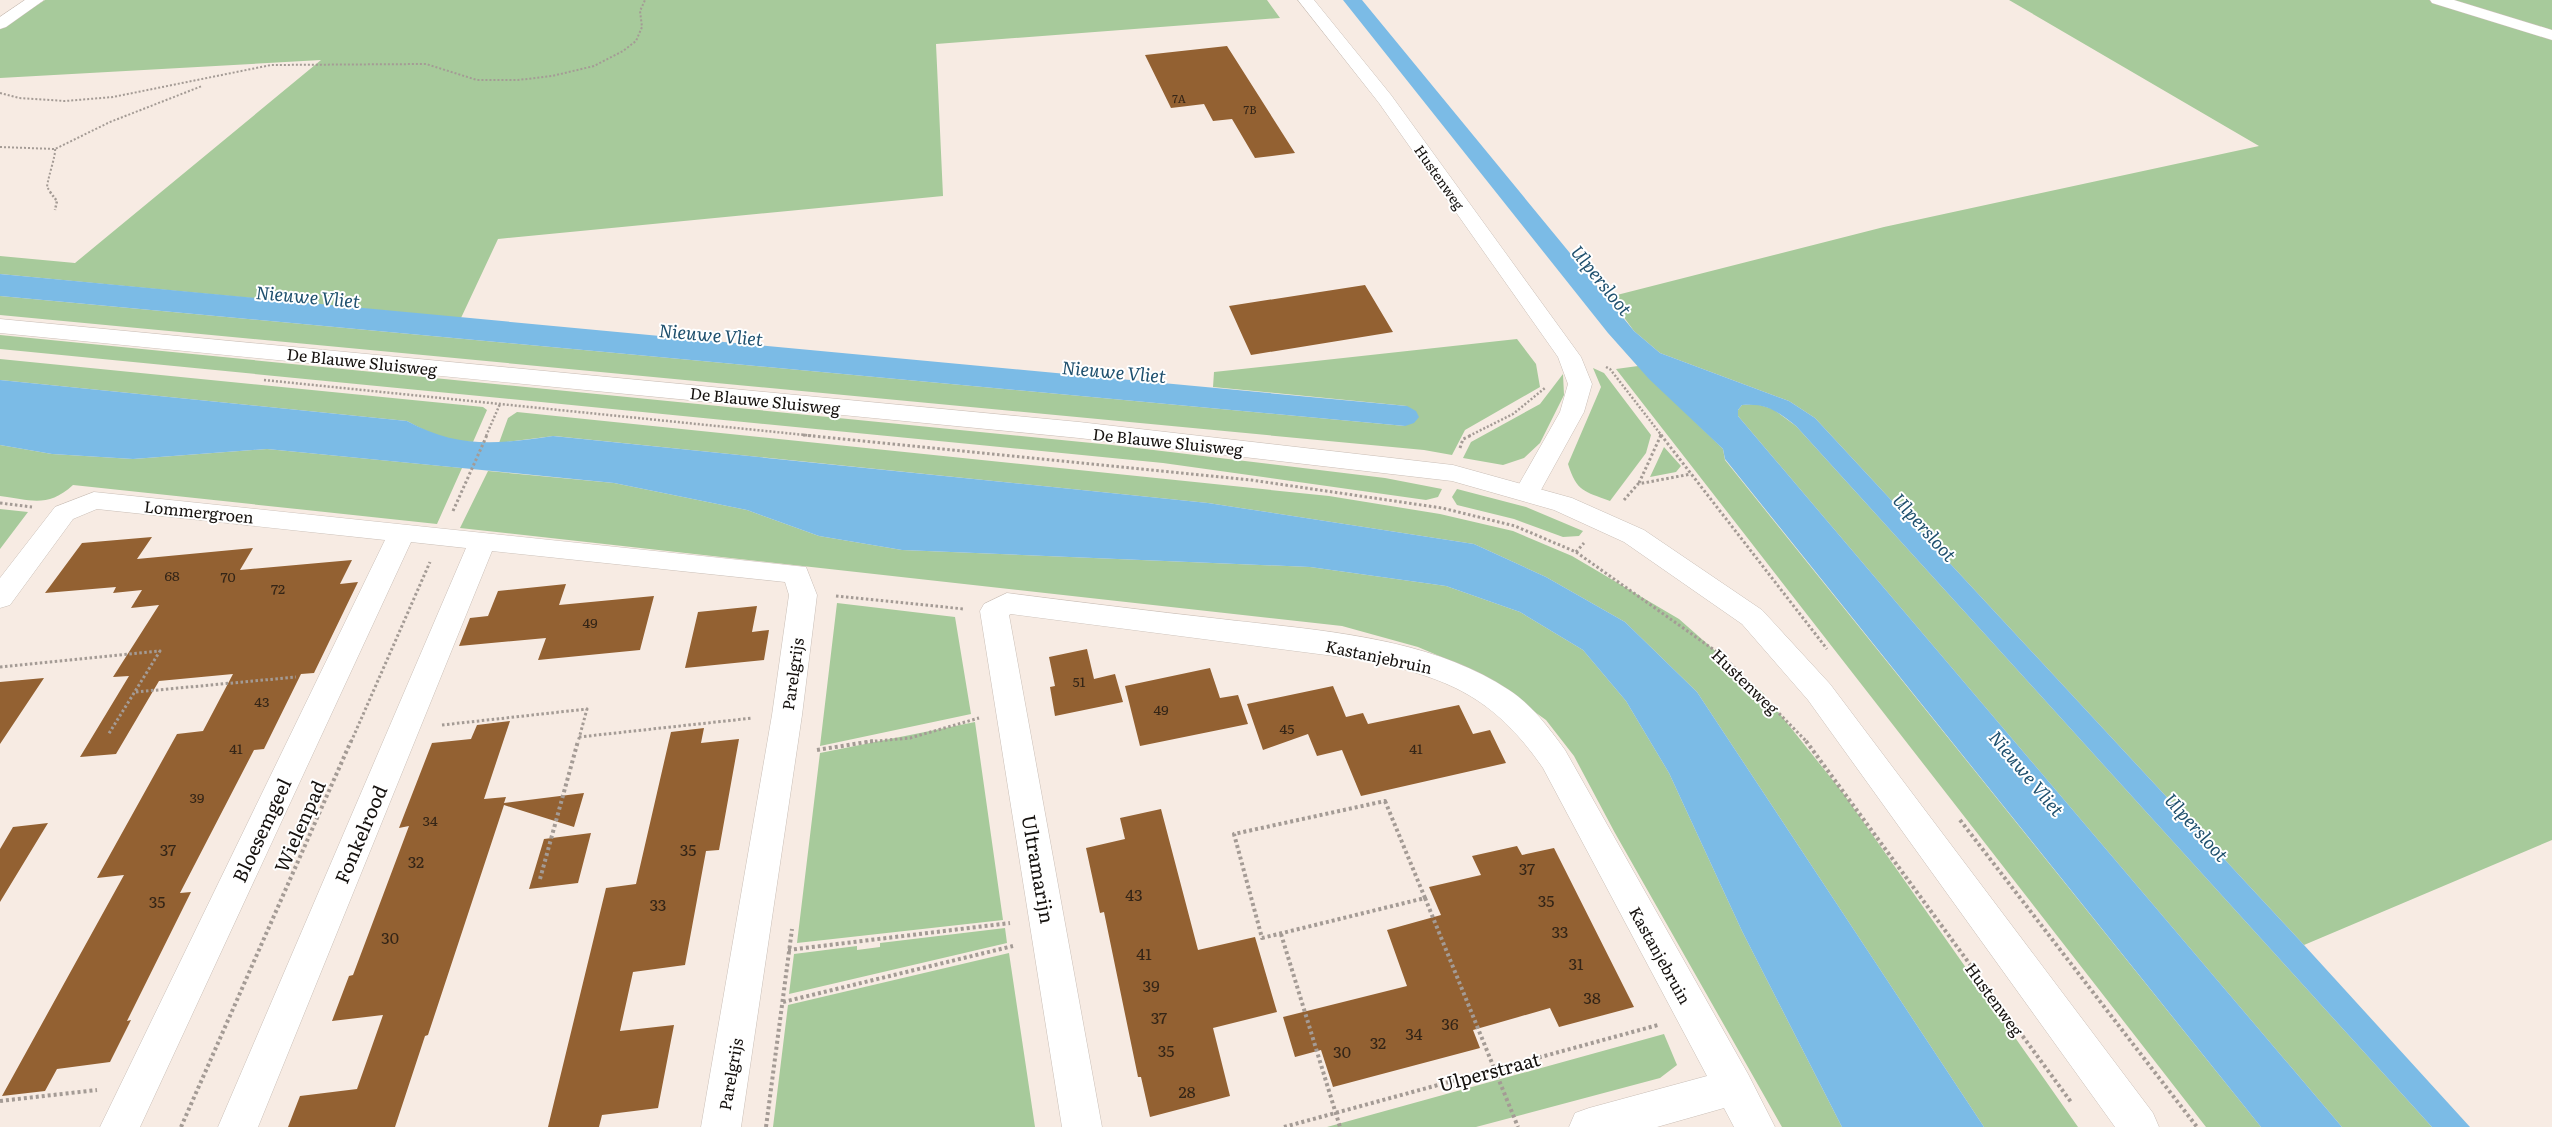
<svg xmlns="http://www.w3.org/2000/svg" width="2552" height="1127" font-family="Literata,serif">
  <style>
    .green { fill: #a7ca9b }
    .water { fill: #7bbbe6 }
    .building { fill: #936132 }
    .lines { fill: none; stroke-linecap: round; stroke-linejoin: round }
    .minor-casing { stroke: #cabfb7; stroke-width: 1 }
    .secondary-casing { stroke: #cabfb7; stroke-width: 1 }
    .path-far3 { stroke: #a49b95; stroke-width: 2; stroke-dasharray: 2 2; stroke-linecap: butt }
    .path-far2 { stroke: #a49b95; stroke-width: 2.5; stroke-dasharray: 2 2; stroke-linecap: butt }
    .path-far1 { stroke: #a49b95; stroke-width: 3; stroke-dasharray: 2.5 2.5; stroke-linecap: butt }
    .path { stroke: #a49b95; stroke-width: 4; stroke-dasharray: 3 3; stroke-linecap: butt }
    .minor { fill: #fff; fill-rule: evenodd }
    .secondary { fill: #fff; fill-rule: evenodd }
    .labels { text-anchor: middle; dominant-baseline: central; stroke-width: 4; stroke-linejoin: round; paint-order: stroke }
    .far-number-label { font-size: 11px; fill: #342517 }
    .far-street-label { font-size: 14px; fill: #15110e; stroke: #fff }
    .number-label { font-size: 14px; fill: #342517 }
    .street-label { font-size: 16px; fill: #15110e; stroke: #fff }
    .near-number-label { font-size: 16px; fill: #342517 }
    .water-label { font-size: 18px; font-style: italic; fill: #1f506e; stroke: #fff }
    .near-street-label { font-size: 19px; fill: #15110e; stroke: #fff }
  </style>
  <rect width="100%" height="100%" fill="#f7ebe3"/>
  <path class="green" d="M45,0H1267L1280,18L936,44L943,196L498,239L461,318L0,274V256L75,263L321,60L0,78V29Z
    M2009,0H2430L2552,39V840L2304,945L1815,418L1789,401L1660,353L1634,331L1609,297L1884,227L2259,146Z
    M2447,0H2552V31Z
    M0,296L1405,426L1407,406L1213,387L1214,372L1517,339L1536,364L1540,387L1465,430L1452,455L1424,450L0,315Z
    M0,335L1112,445L1385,478L1442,489L1438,497L1426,500L1163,463L0,349Z
    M0,359L483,407L487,410L473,442C449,442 428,433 407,421L0,380Z
    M1638,366L1723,449L1725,460L2261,1127H2206L1616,369Z
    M1593,368L1604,373L1651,435L1646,453L1610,501C1584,491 1577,492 1568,464L1601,387Z
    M1563,374L1564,395L1540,443L1524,458L1503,465L1463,458L1471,442L1540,404Z
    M1756,404L1773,409L1796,426L2432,1127H2342L1738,416V410L1742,405Z
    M517,412L1329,496L1440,514L1513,531L1572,556L1679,619L1763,693L1843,793L2078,1127H1984L1697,692L1625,622L1546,577L1474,544L1208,503L554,436L499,443L508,418Z
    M0,445L52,454L133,459L267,449L462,468L437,524L73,485C48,508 31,500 0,496Z
    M1664,447L1681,466L1676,472L1650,477Z
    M488,471L614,483L747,510L819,536L902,550L1310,567L1446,586L1520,612L1583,650L1626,701L1669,773L1742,931L1842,1127H1782L1615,833L1574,756L1546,720L1501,688L1458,664L1418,647L1342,626L460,528Z
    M1457,489L1526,507L1583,531L1579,536L1563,537L1514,519L1457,505L1452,497Z
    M0,509L28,512L0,549Z
    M837,603L955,617L971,714L820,746Z
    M975,722L1003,920L797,943L820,753Z
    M1005,928L1007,943L789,994L794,954L857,946V950L880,947V943Z
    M1009,953L1035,1127H773L788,1005Z
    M1664,1034L1677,1065L1660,1078L1476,1127H1327Z"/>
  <path class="water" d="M1343,0H1362L1634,331L1660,353L1789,401L1815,418L2304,945L2470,1127H2432L1796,426C1776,411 1768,403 1742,405L1738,410V416L2342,1127H2261L1725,459L1723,449L1649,379L1608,333Z
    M0,274L1407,406L1416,411L1419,417L1414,423L1405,426L0,296Z
    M0,380L407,421C458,449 499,444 553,436L1208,503L1474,544L1546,577L1625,622L1697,692L1984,1127H1842L1742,931L1669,773L1626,701L1583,650L1520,612L1446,586L1310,567L902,550L819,536L747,510L614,483L267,449L133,459L52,454L0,445Z"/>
  <path class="building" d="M1227,46L1295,153L1255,158L1232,119L1213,121L1204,104L1171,108L1145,55Z
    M1365,285L1393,332L1251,355L1229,306Z
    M152,537L137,559L253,548L240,570L352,560L340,584L358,582L314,673L301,674L264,749L254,750L180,893L191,892L127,1021L131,1020L110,1062L57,1069L45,1091L2,1096L124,875L97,878L177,734L203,731L233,674L159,681L116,754L80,757L129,676L113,677L159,605L131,608L142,590L113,593L116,587L45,593L82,543Z
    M566,584L559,605L654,596L640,650L538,660L546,638L459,646L470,618L488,616L498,591Z
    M757,606L752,632L769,630L764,660L685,668L698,612Z
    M1087,649L1094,679L1115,674L1123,702L1055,716L1050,687L1055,686L1049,657Z
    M1210,668L1220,698L1238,695L1248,724L1140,746L1125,686Z
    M44,678L0,744V682Z
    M1333,686L1346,717L1363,713L1368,724L1459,705L1473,734L1490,730L1506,763L1361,796L1342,750L1317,756L1308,734L1263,750L1247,704Z
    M510,721L484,799L506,797L504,803L584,793L574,827L504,805L428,1035L425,1036L395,1127H288L300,1096L357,1089L383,1015L332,1021L349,976L353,975L409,826L399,828L432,743L471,739L477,725Z
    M704,728L701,743L739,739L719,850L706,851L685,965L633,972L620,1031L674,1025L658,1108L602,1115L599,1127H548L606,888L636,884L671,732Z
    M1161,809L1198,950L1255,937L1277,1012L1213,1028L1230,1096L1150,1117L1141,1077H1138L1104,912L1100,913L1086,848L1125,839L1120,818Z
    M48,823L0,902V849L13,827Z
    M591,833L578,883L529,889L544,839Z
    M1517,846L1522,855L1554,848L1634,1007L1559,1027L1550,1008L1473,1030L1480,1048L1333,1087L1321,1050L1295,1057L1283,1017L1407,986L1387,930L1441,915L1429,887L1481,875L1472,856Z"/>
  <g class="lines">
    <defs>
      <path id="minor" d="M25,0H44L6,27L0,29V17Z
        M1298,0H1314L1391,95L1581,357L1592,384L1584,412L1536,499L1527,501L1518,499L1514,493L1560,412L1568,384L1558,357L1379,103Z
        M2430,0H2454L2552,30V40L2432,3Z
        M94,492L806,567L817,595L802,715L741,1127H701L772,715L789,595L785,582L492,551L258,1127H218L466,548L411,542L140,1127H100L385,540L97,509L73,519L10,605L0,608V578L55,507Z
        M1007,593C1078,602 1150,611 1221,619C1314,630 1429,636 1509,690C1532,705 1549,728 1565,750L1748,1074L1775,1127H1734L1724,1108L1657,1127H1569L1575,1113L1589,1108L1707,1076L1543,768C1493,696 1448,678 1365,660L1011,614L1009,615L1102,1127H1062L980,611L984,604Z"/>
      <path id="secondary" d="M0,319L1079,422L1453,465L1572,498L1644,530L1762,610L1830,684L2153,1113L2159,1127H2115L1808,700L1742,624L1624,542L1554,510L1452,481L1079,438L0,333Z"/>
    </defs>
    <use href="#minor" class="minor-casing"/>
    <use href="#secondary" class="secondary-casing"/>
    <path class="path-far3" d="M0,93L19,98L65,101L113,97L271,65L426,64L477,80H518L552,76L594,66L623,51L636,41L642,27L640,11L645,0
      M0,147L55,149L110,122L202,86
      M51,193L47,187C48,177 56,155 55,149"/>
    <path class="path-far2" d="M50,192L57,201L55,210
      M1606,367L1610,369L1662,436
      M264,380L815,436
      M486,436L500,404
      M1469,436L1513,414L1545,388
      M1660,436L1661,434"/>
    <path class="path-far1" d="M803,435L1251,480L1442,508L1515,526L1576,552L1724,657L1807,742
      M1661,435L1827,649
      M1460,448L1463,439L1472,435
      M1639,483L1661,435
      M1624,500L1638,484L1691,474
      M0,503L32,507
      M453,511L487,435
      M1576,552L1584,543
      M836,596L964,609
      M0,667L160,651L108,735
      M136,692L296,677
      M442,725L587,709L578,742
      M579,737L753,718
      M351,742L430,562
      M865,742L910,738L979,718"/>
    <path class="path" d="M1806,741L2071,1102
      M817,750L873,741
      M1385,801L1425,898L1262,938L1234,834Z
      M1960,820L2197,1127
      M540,879L578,741
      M1425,898L1518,1127
      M1281,934L1340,1127
      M788,950L1010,923
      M783,1002L1013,946
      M0,1101L97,1090
      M181,1127L351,741
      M766,1127L792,929
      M1284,1127L1658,1025"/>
    <use href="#minor" class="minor"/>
    <use href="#secondary" class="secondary"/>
  </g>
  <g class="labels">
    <g class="far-number-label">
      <text x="1179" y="98">7A</text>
      <text x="1250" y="109">7B</text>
    </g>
    <g class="far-street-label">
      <text transform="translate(1440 177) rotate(55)">Hustenweg</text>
    </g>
    <g class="number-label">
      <text x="172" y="575">68</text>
      <text x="228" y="576">70</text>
      <text x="278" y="588">72</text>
      <text x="590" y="622">49</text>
      <text x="1079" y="681">51</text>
      <text x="262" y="701">43</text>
      <text x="1161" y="709">49</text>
      <text x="1287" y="728">45</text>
      <text x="236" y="748">41</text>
      <text x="1416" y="748">41</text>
      <text x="197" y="797">39</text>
      <text x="430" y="820">34</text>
    </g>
    <g class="street-label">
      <text transform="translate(362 361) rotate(6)">De Blauwe Sluisweg</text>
      <text transform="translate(765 400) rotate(6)">De Blauwe Sluisweg</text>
      <text transform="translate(1168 441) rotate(6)">De Blauwe Sluisweg</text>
      <text transform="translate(199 511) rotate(6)">Lommergroen</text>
      <text transform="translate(1379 656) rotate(12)">Kastanjebruin</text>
      <text transform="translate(792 674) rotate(-82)">Parelgrijs</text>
      <text transform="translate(1746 681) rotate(44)">Hustenweg</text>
      <text transform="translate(1661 955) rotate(61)">Kastanjebruin</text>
      <text transform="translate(1995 999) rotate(54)">Hustenweg</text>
      <text transform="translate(730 1074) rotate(-80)">Parelgrijs</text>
    </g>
    <g class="near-number-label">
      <text x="168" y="849">37</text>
      <text x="688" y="849">35</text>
      <text x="416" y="861">32</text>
      <text x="1527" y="868">37</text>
      <text x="1134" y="894">43</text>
      <text x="1546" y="900">35</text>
      <text x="157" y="901">35</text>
      <text x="658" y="904">33</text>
      <text x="1560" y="931">33</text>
      <text x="390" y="937">30</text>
      <text x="1144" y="953">41</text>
      <text x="1576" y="963">31</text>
      <text x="1151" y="985">39</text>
      <text x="1592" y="997">38</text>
      <text x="1159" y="1017">37</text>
      <text x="1450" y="1023">36</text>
      <text x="1414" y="1033">34</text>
      <text x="1378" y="1042">32</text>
      <text x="1166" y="1050">35</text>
      <text x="1342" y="1051">30</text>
      <text x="1187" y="1091">28</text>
    </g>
    <g class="water-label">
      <text transform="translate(1602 280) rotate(51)">Ulpersloot</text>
      <text transform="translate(308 296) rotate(5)">Nieuwe Vliet</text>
      <text transform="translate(711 334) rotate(5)">Nieuwe Vliet</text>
      <text transform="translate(1114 371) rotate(5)">Nieuwe Vliet</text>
      <text transform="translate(1925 527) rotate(48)">Ulpersloot</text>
      <text transform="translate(2027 773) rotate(50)">Nieuwe Vliet</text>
      <text transform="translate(2197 827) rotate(48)">Ulpersloot</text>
    </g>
    <g class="near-street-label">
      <text transform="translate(299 826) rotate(-66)">Wielenpad</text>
      <text transform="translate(261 830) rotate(-65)">Bloesemgeel</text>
      <text transform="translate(360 834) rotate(-67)">Fonkelrood</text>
      <text transform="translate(1039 869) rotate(80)">Ultramarijn</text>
      <text transform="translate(1489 1071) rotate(-15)">Ulperstraat</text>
    </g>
  </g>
</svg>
